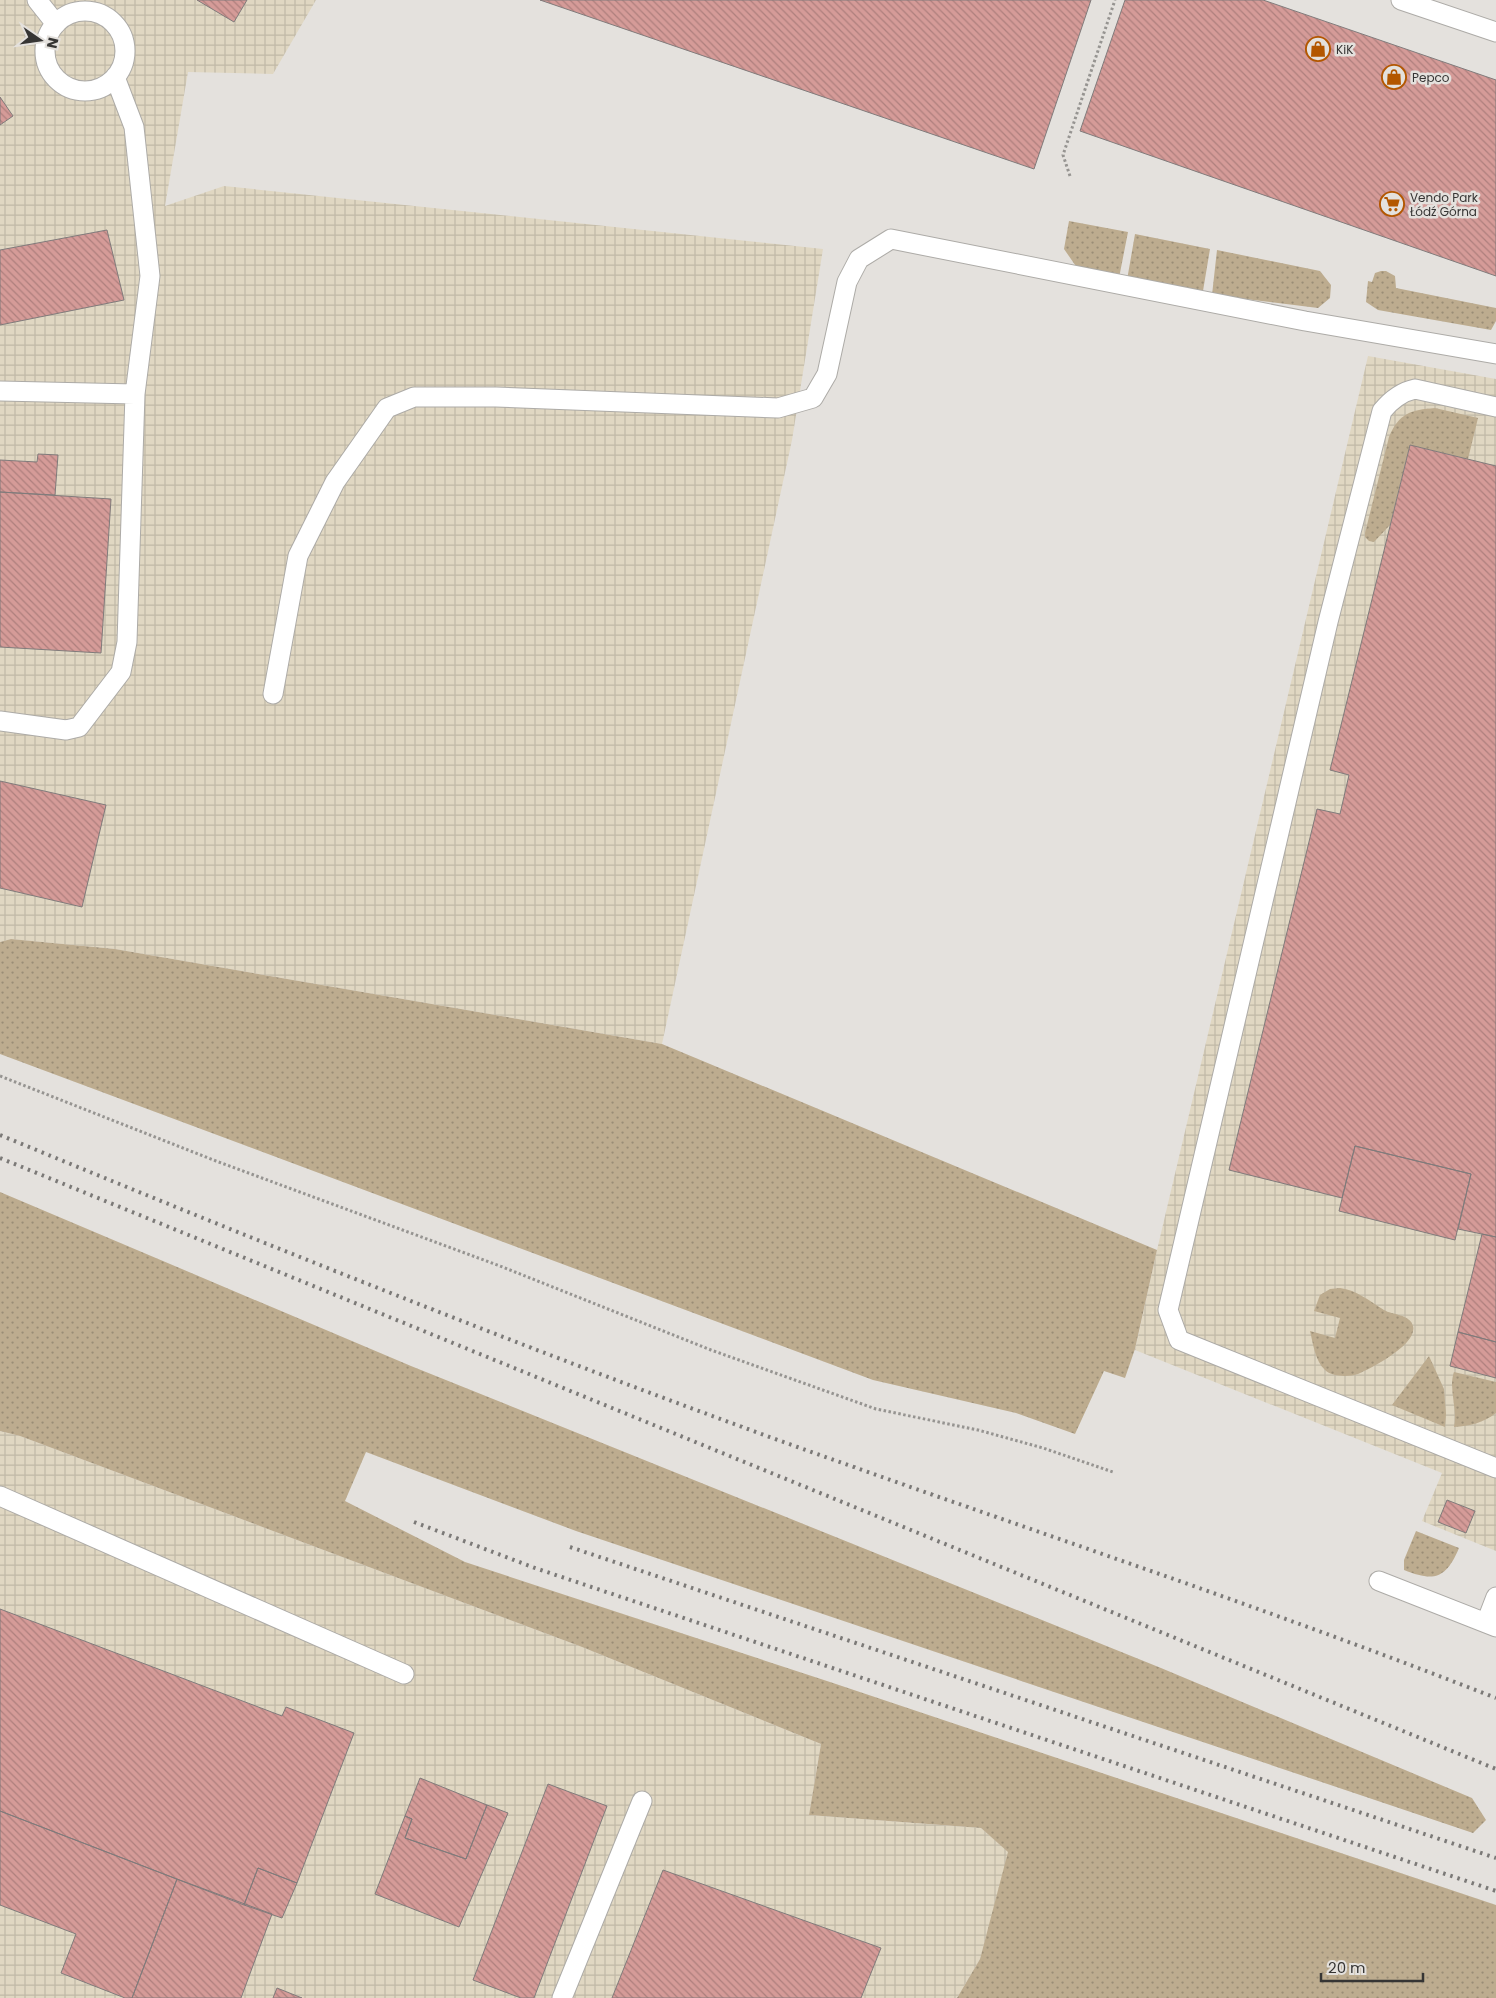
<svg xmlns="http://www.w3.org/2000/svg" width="1496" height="1998" font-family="Poppins,sans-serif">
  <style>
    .industrial { fill: url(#industrial-grid) }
    .grass { fill: url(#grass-dots) }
    .building { fill: url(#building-back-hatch); stroke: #807b7b }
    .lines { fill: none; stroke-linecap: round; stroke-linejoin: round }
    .service-casing { stroke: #adaba7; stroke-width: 21 }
    .path { stroke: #969491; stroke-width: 3; stroke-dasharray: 2.5 2.5; stroke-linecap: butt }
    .service { stroke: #fff; stroke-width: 19 }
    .rail { stroke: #7b7977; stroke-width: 4; stroke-dasharray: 2.5 5; stroke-linecap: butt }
    .labels { text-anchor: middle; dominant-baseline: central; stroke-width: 5; stroke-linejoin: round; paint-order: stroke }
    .poi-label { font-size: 12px; fill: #363534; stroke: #e4e1dd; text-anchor: start }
  </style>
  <defs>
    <pattern id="industrial-grid" width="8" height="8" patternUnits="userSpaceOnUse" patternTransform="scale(1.25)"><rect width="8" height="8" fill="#e0d7c2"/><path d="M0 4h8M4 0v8" fill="none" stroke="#c1b9a7"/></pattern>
    <pattern id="grass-dots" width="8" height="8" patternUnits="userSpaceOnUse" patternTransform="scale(1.25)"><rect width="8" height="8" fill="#bdac8f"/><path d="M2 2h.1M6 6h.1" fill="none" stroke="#9a8d76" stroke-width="1.8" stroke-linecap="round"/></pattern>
    <pattern id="building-back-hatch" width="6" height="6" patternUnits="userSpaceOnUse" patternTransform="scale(1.25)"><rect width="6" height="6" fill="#d59b98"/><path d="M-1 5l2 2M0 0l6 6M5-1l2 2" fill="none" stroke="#ae7f7d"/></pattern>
  </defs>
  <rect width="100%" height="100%" fill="#e4e1dd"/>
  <path class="industrial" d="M0,0H316L273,74L188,72L165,206L224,186L823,249L792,440L662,1044L115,949L11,939L0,942Z
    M1368,356L1496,379V1551L1422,1521L1442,1473L1135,1350L1157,1250Z
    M0,1431L20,1436L582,1647L821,1744L809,1815L981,1828L1009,1852L980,1959L957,1998H0Z"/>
  <path class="grass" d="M1069,221L1128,232L1119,278L1080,272L1064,249Z
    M1135,234L1210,249L1203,291L1127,280Z
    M1217,250L1320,271L1331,285L1330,298L1318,308L1212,295Z
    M1381,271H1386L1395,276L1396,288L1496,308V321L1491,330L1378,310L1366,302L1368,281L1372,282L1375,273Z
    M1435,408L1478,418L1468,459L1410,445L1390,525L1374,542L1369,541L1365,537V533L1389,437C1399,413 1411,410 1435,408Z
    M11,939L115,949L662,1044L1157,1250L1135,1349L1125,1378L1104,1371L1075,1434L1016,1413L873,1380L0,1054V942Z
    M0,1192L411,1366L1161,1668L1472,1798L1486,1820L1473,1833L576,1531L366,1452L345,1501L465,1562L830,1682L1496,1905V1998H957L980,1959L1008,1852L981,1828L809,1815L821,1744L582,1647L20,1436L0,1431Z
    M1340,1288C1357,1290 1369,1301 1384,1310C1392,1315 1410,1314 1413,1326C1418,1344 1372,1368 1358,1374C1349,1377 1332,1377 1325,1370C1315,1361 1313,1343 1310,1331L1335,1338L1340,1318L1314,1311L1320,1295L1330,1289Z
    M1429,1356L1444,1389L1446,1414L1445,1427L1392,1405Z
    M1454,1372L1496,1382V1413C1483,1423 1470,1426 1454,1427C1458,1408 1448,1389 1454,1372Z
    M1416,1531L1459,1548C1446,1579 1434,1582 1404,1570V1560Z"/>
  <path class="building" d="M197,0H247L234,22Z
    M540,0H1091L1034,169Z
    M1125,0H1263L1496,80V276L1080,131Z
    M0,97L13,116L0,125Z
    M107,230L124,300L0,325V250Z
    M1410,445L1496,466V1237L1458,1229L1471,1174L1355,1146L1342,1198L1229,1170L1317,809L1340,814L1349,775L1330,770Z
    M38,454L58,455L55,495L0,492V460L37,462Z
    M0,492L111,499L101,653L0,647Z
    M0,781L106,805L82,907L0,888Z
    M1355,1146L1471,1174L1455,1240L1339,1211Z
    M1482,1234L1496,1237V1342L1458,1332Z
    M1458,1332L1496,1342V1378L1450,1366Z
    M1447,1500L1475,1511L1466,1533L1438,1522Z
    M0,1609L282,1716L286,1707L354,1733L297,1883L258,1868L244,1905L0,1811Z
    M420,1778L487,1805L466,1859L405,1838L412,1819L405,1816Z
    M548,1784L607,1806L534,1998H521L473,1980Z
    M487,1805L508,1813L459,1927L375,1894L405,1816L412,1819L405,1838L466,1859Z
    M0,1811L177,1879L132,1998H125L61,1973L76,1934L0,1905Z
    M258,1868L297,1883L282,1918L244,1905Z
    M663,1870L881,1948L861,1998H612Z
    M177,1879L272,1914L241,1998H132Z
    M277,1988L302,1998H273Z"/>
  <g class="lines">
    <defs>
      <path id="service" d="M37,0L56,24
        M1401,0L1496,32
        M45 51a40 40 0 1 1 80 0a40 40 0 1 1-80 0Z
        M0,391L135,394
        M1496,407L1415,389C1401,392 1391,400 1382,411L1328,622L1168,1310L1179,1340L1496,1468
        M273,694L298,556L335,482L387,408L414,397H496L778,408L813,398L827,374L847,282L859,259L891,239L1305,321L1496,354
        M0,721L66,730L79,727L121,672L127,642L135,394L150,276L134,127L115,77
        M0,1496L404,1674
        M1379,1581L1496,1627
        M1486,1623L1496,1597
        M562,1998L642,1801"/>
    </defs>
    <use href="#service" class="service-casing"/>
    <path class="path" d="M1070,176L1063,155L1115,0
      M0,1076L216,1161L500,1266L711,1350L876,1409L978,1430L1043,1448L1113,1472"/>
    <use href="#service" class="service"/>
    <path class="rail" d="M0,1135C257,1241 516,1345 778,1440C1017,1526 1259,1605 1496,1698
      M0,1158L1496,1769
      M414,1522L535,1568L1496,1891
      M570,1547L1496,1858"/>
  </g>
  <defs>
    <symbol id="shop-ring" viewBox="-11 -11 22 22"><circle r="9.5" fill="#e4e1dd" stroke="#b35700" stroke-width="1.5"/><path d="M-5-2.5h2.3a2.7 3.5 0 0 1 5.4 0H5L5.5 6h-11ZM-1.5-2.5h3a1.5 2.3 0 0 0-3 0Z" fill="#b35700"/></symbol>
    <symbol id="supermarket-ring" viewBox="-11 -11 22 22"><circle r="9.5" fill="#e4e1dd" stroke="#b35700" stroke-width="1.5"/><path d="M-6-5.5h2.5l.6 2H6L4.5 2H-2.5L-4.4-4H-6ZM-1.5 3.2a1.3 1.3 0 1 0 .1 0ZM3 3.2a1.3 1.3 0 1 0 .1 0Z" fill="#b35700"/></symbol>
  </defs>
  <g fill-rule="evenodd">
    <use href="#shop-ring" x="1304" y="35" width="28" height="28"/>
    <use href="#shop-ring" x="1380" y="63" width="28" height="28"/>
    <use href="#supermarket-ring" x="1378" y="190" width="28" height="28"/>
  </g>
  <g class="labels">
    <g class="poi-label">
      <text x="1336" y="49">KiK</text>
      <text x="1412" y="77">Pepco</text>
      <text x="1410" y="197">Vendo Park<tspan x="1410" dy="14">Łódź Górna</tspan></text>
    </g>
  </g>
  <g transform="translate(40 40) rotate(103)" stroke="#e4e1dd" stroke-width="4" paint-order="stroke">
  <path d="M0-4L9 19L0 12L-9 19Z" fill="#363534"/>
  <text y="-8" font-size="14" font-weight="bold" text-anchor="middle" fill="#363534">N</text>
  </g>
  <path d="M1321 1973v8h102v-8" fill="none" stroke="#363534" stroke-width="2.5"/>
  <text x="1328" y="1973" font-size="15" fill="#363534" stroke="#e4e1dd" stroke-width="4" paint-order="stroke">20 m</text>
</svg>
